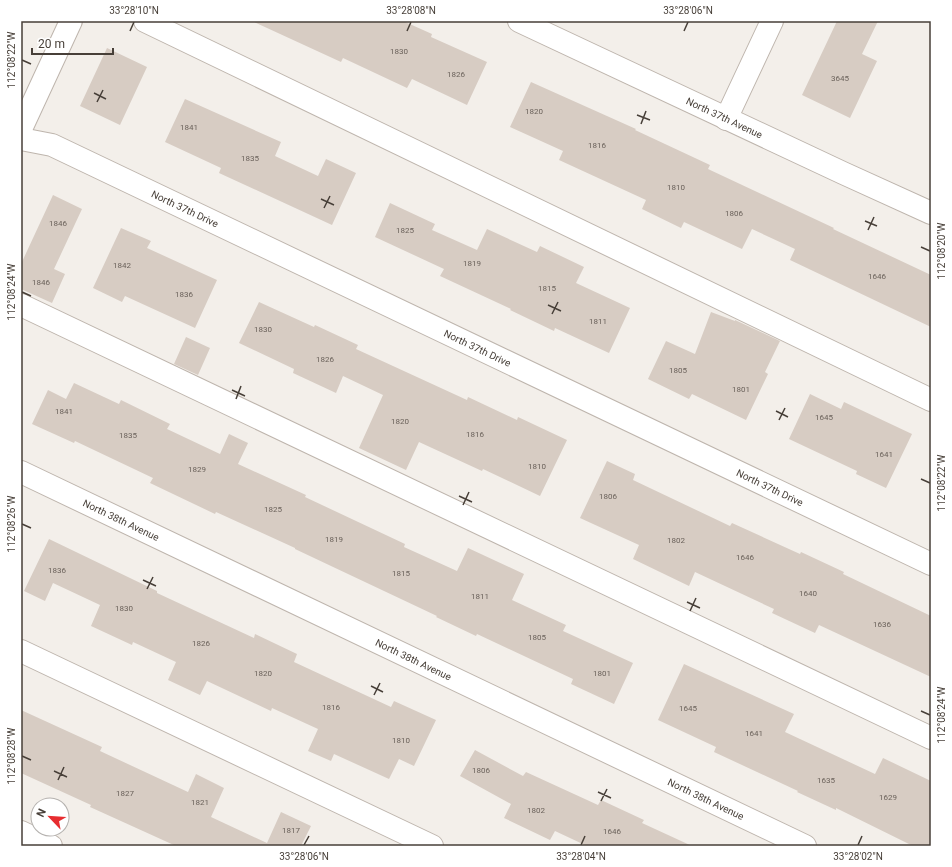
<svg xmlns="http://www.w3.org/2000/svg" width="952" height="867" font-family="Roboto,sans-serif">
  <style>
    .building { fill: #d7ccc3 }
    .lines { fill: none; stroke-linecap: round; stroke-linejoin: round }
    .minor-casing { stroke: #beb5ad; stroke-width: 24 }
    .minor { stroke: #fff; stroke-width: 22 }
    .ticks { fill: none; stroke: #473f38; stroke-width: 1.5 }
    .labels { text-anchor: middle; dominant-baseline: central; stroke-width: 4; stroke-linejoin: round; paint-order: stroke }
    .number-label { font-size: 8px; fill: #6b625b }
    .street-label { font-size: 10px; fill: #473f38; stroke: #fff }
    .neatline { fill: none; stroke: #473f38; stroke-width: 1.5 }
    .ticks-label { font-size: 10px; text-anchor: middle; fill: #473f38 }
  </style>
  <rect width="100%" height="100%" fill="#f3efea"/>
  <path class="building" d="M252,21H403L432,34L431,37L487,62L467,105L412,79L407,88L343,58L341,62Z
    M837,21H878L862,54L877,61L850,118L802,95Z
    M107,48L147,67L120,125L80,106Z
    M531,82L636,129L635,130L710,165L708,169L834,228L833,229L931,275V327L790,260L795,249L752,229L742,249L684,222L681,228L642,209L646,200L559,160L563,151L510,127Z
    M185,99L281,142L275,156L318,176L326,159L356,173L332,225L219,173L221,168L165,142Z
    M53,195L82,209L54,269L65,274L52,303L21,289V264Z
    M390,203L435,224L432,230L477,250L487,229L537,252L540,246L584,267L576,283L630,308L609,353L555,328L554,331L510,310L511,309L440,276L444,269L375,237Z
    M121,228L151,241L147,248L217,280L195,328L125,296L122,302L93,288Z
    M259,302L314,327L315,325L358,345L356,349L467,400L468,397L517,420L518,417L567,440L540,496L483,469L482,471L419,442L406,470L359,448L383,395L343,376L336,393L293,373L294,369L239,343Z
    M711,312L735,321V320L780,341L765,372L768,374L746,420L692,394L689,399L648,379L666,341L695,354Z
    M186,337L210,348L198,375L174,364Z
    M74,383L119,404L121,400L170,424L167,429L220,454L229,434L248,443L238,464L306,495L305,497L405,544L404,547L457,571L468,548L524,574L512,600L566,625L563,631L633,663L614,704L571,684L573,679L477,634L476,636L436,617L437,616L295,549V548L216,512L215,514L150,483L153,478L75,441L74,443L32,424L48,390L66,399Z
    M810,394L841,409L844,402L912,434L886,488L856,474L857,471L789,439Z
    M607,461L635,474L633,480L730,526L732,523L800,554L801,552L844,572L843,574L931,616V677L819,625L815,633L772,613L774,609L695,572L689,586L633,559L639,545L580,518Z
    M49,539L157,591V593L254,638L255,634L297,654L294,662L391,707L394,701L436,720L414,766L399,759L389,779L334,754L331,761L308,751L318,729L272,708L271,711L207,681L200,695L168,680L176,662L133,642L132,645L91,626L100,605L53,583L45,601L24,591Z
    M684,664L794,714L785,732L875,774L883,758L931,781V846H913L836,808V810L797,792L798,791L714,752L716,747L658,720Z
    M21,710L102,747L100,751L188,792L196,774L224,788L211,817L267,843L281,812L311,826L301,846H176L90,807L91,805L21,773Z
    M475,750L523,776L526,772L598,805L601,800L644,820L642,823L692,846H587L555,831L550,840L504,818L511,804L460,776Z"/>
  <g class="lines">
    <defs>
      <g id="minor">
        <path d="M145,21L931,400"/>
        <path id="s1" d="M519,21L843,173L931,213"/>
        <path d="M726,119L772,21"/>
        <path d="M21,129L71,21"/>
        <path id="s2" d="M21,139L52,145L931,564"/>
        <path d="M21,305L931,738"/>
        <path id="s3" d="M21,472L805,846"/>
        <path d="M21,651L432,846"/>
        <path d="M21,832L51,846"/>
      </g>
    </defs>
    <use href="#minor" class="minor-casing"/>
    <use href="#minor" class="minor"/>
  </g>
  <path class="ticks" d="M130,31L134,22M407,31L411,22M684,31L688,22M22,60L31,64M94,93L106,99M97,102L103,90M637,115L650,120M641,124L646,111M321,199L334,205M324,208L330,196M865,221L877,226M868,230L874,217M921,247L930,251M22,292L31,296M548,305L561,311M552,314L558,302M232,390L245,396M236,399L241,386M776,411L788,417M779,420L785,408M921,479L930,483M459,496L472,502M463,505L469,492M22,524L31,528M143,580L156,586M147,589L153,577M687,602L700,608M690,611L696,598M371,686L383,692M374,695L380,683M921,711L930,715M22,756L31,760M54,771L67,777M58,780L64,767M598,792L611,798M601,801L607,789M304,845L309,836M581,845L585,836M858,845L862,836"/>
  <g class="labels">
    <g class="number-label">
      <text x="399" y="51">1830</text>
      <text x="456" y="74">1826</text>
      <text x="840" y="78">3645</text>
      <text x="534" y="111">1820</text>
      <text x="189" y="127">1841</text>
      <text x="597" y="145">1816</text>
      <text x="250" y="158">1835</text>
      <text x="676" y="187">1810</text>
      <text x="734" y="213">1806</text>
      <text x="58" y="223">1846</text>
      <text x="405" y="230">1825</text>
      <text x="472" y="263">1819</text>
      <text x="122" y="265">1842</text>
      <text x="877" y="276">1646</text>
      <text x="41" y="282">1846</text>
      <text x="547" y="288">1815</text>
      <text x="184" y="294">1836</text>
      <text x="598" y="321">1811</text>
      <text x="263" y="329">1830</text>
      <text x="325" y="359">1826</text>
      <text x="678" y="370">1805</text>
      <text x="741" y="389">1801</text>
      <text x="64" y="411">1841</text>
      <text x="824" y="417">1645</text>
      <text x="400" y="421">1820</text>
      <text x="475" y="434">1816</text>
      <text x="128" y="435">1835</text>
      <text x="884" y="454">1641</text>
      <text x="537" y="466">1810</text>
      <text x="197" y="469">1829</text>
      <text x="608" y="496">1806</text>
      <text x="273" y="509">1825</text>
      <text x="334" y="539">1819</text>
      <text x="676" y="540">1802</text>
      <text x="745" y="557">1646</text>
      <text x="57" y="570">1836</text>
      <text x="401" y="573">1815</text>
      <text x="808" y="593">1640</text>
      <text x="480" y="596">1811</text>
      <text x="124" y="608">1830</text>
      <text x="882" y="624">1636</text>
      <text x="537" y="637">1805</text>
      <text x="201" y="643">1826</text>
      <text x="263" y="673">1820</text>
      <text x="602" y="673">1801</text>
      <text x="331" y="707">1816</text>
      <text x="688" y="708">1645</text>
      <text x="754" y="733">1641</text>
      <text x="401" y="740">1810</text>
      <text x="481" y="770">1806</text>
      <text x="826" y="780">1635</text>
      <text x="125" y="793">1827</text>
      <text x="888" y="797">1629</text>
      <text x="200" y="802">1821</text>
      <text x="536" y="810">1802</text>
      <text x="291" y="830">1817</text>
      <text x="612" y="831">1646</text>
    </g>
    <g class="street-label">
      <text stroke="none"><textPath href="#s1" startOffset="227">North 37th Avenue</textPath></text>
      <text stroke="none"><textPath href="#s2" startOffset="179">North 37th Drive</textPath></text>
      <text stroke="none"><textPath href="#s2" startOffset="503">North 37th Drive</textPath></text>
      <text stroke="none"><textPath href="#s2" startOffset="827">North 37th Drive</textPath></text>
      <text stroke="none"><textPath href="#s3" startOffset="111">North 38th Avenue</textPath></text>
      <text stroke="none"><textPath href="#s3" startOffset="435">North 38th Avenue</textPath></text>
      <text stroke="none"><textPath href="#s3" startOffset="759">North 38th Avenue</textPath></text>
    </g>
  </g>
  <rect width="952" height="867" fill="none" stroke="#ffffff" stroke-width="44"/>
  <g transform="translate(50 817) rotate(295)"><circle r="19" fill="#ffffff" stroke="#b5b2af"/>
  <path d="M0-3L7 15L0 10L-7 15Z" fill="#e72d30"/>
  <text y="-6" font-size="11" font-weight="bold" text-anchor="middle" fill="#473f38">N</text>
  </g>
  <path d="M32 48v6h81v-6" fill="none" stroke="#473f38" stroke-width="2"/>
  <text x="38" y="48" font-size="12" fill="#473f38" stroke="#ffffff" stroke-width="3" paint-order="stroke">20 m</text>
  <rect x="22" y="22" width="908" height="823" class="neatline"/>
  <g class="ticks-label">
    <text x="134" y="14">33°28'10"N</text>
    <text x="411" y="14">33°28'08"N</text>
    <text x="688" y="14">33°28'06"N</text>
    <text transform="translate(11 60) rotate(-90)" y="4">112°08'22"W</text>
    <text transform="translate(941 251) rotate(-90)" y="4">112°08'20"W</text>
    <text transform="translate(11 292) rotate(-90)" y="4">112°08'24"W</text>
    <text transform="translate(941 483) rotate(-90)" y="4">112°08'22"W</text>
    <text transform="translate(11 524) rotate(-90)" y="4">112°08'26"W</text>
    <text transform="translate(941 715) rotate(-90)" y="4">112°08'24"W</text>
    <text transform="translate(11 756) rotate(-90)" y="4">112°08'28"W</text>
    <text x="304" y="860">33°28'06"N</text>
    <text x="581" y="860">33°28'04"N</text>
    <text x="858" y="860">33°28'02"N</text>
  </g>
</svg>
